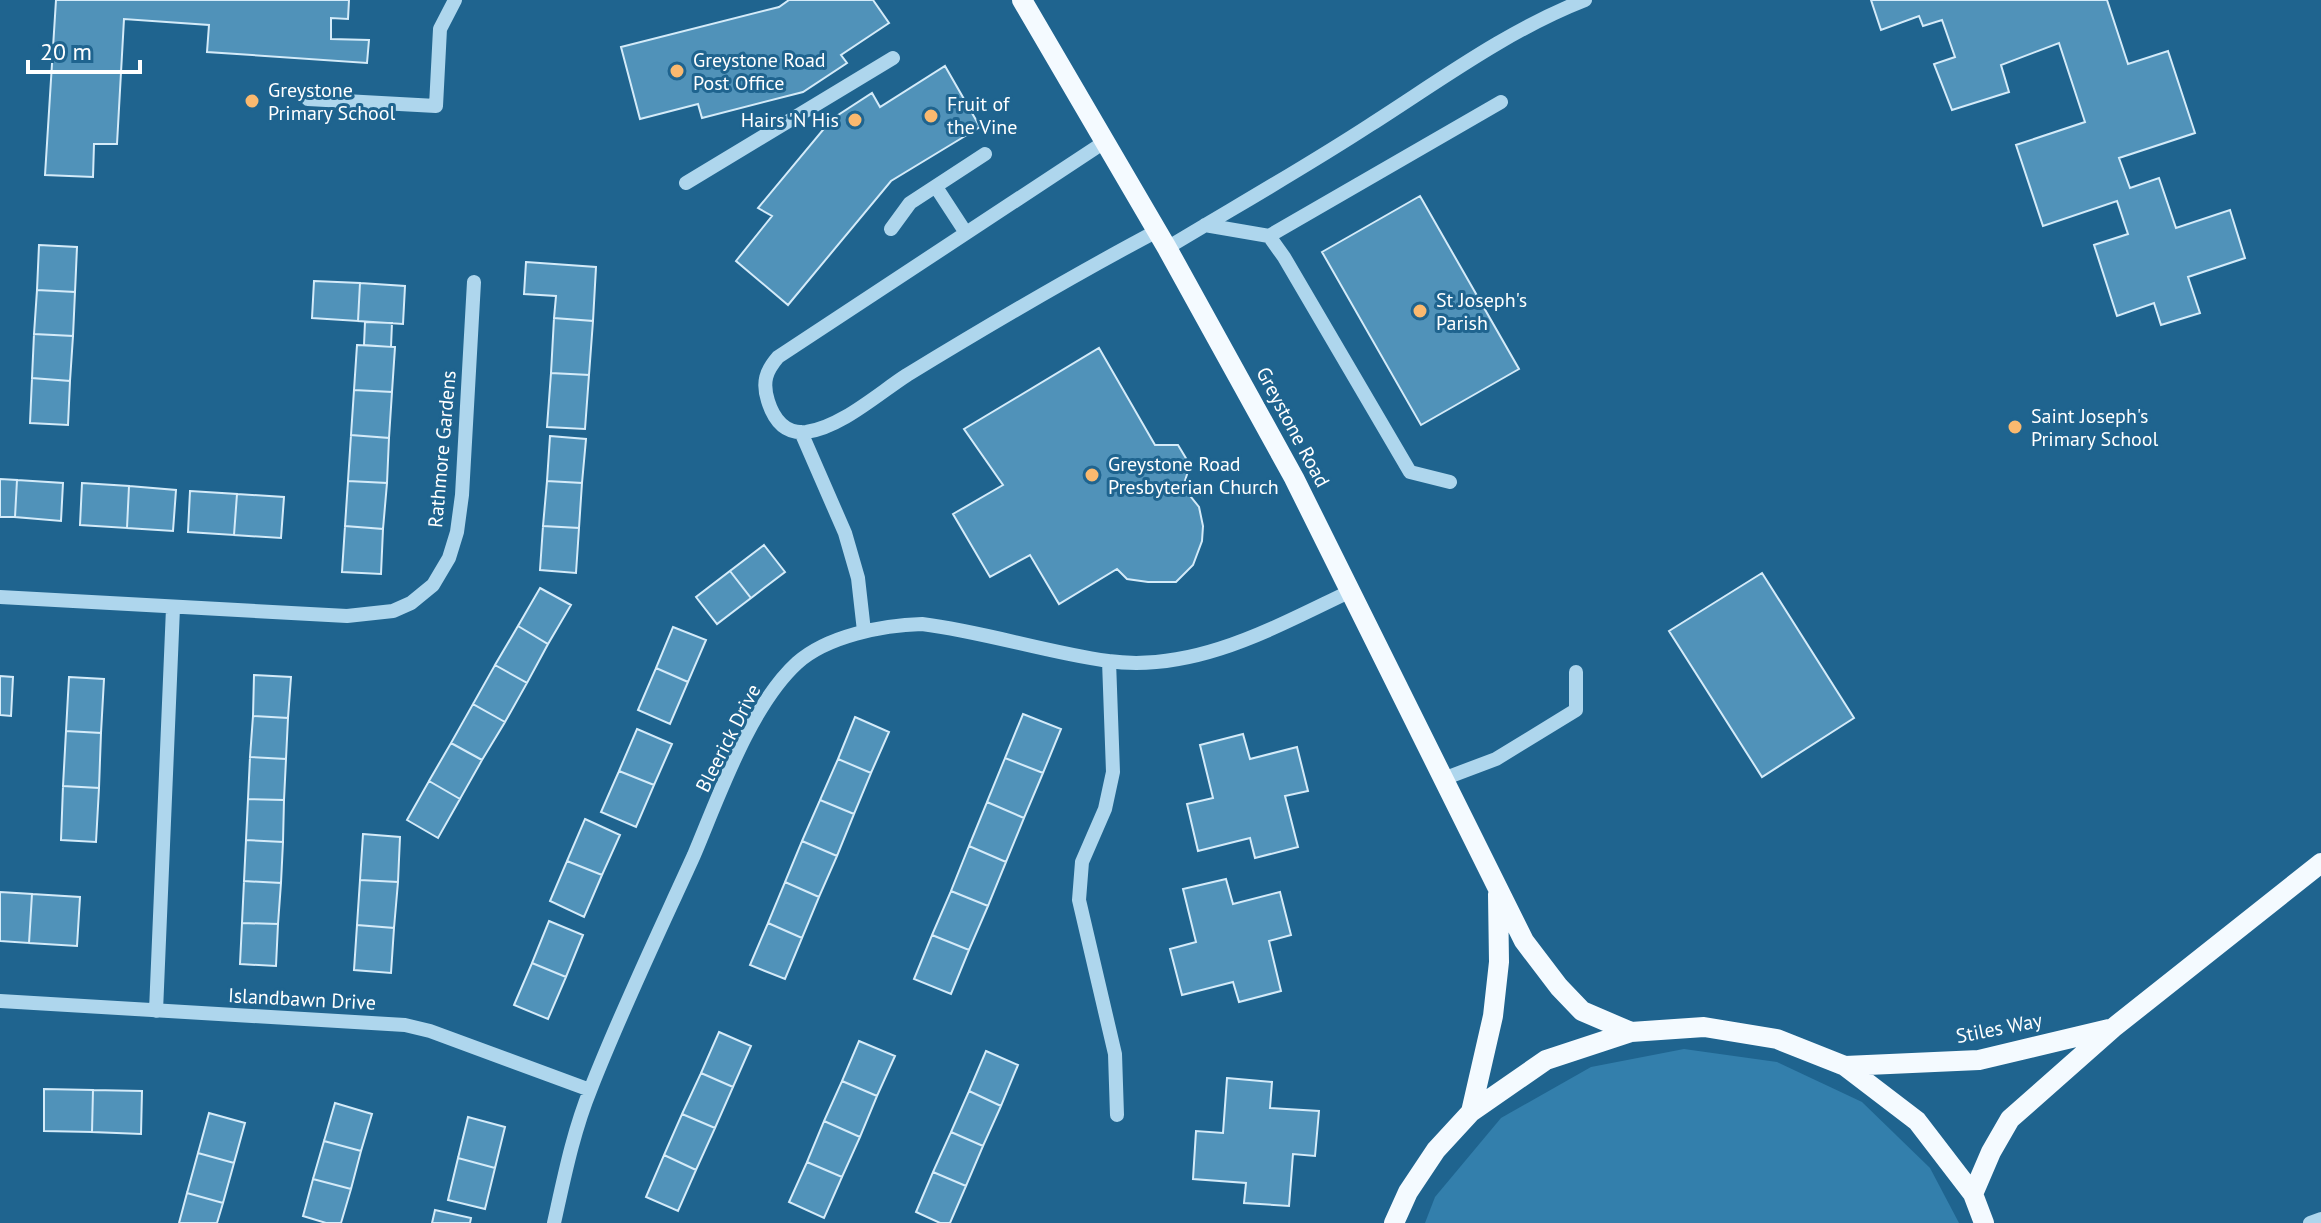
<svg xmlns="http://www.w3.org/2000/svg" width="2321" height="1223" font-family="'PT Sans',sans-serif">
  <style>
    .green { fill: #337fac }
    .building { fill: #5092b9; stroke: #d4ebf9; stroke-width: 2 }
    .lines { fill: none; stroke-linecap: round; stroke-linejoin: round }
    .minor { stroke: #aed6ed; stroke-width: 14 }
    .major { stroke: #f4faff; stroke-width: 20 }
    .poi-dot { fill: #fab96f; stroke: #1f648f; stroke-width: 3 }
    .labels { text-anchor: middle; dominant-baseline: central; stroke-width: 6; stroke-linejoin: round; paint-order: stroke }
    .poi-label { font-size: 20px; fill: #fff; stroke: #1f648f; text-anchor: start }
    .street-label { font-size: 20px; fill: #fff; stroke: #1f648f }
  </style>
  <rect width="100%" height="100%" fill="#1f648f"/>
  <path class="green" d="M1684,1049L1777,1062L1862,1102L1930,1168L1959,1223H1425L1435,1197L1501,1118L1591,1067Z"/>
  <path class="building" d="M56,0H349L348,19L331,18V39L369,40L367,63L207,52L209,25L124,19L117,144H94L93,177L45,175Z
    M789,0H873L889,23L841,55L847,63L803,92L702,118L698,104L640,119L621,47L779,7Z
    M1871,0H2107L2128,64L2168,51L2195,133L2119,158L2130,188L2159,178L2176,228L2230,210L2245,258L2188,277L2200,313L2161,325L2154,303L2117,316L2094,245L2128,234L2117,201L2043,226L2016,145L2085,122L2059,43L2001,65L2009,92L1952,110L1934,64L1955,57L1942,20L1923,26L1919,16L1881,30Z
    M945,66L980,127L891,181L788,305L736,261L772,216L758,208L832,119L872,93L880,107Z
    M1420,196L1519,369L1421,425L1322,252Z
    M39,245L77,247L75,292L37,290Z
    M526,262L596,267L593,321L554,318L556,296L524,294Z
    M314,281L360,283L358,321L312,318Z
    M360,283L405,286L403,324L358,321Z
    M37,290L75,292L73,336L34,334Z
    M554,318L593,321L589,375L551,373Z
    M365,322L392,323L391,347L364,345Z
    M34,334L73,336L70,381L32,378Z
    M357,345L395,347L392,392L354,390Z
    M1099,348L1155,445H1178L1190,465L1183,487L1199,507L1203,526L1202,541L1193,565L1176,582H1148L1127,579L1117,569L1059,604L1030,555L990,577L953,514L1003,485L964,429Z
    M551,373L589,375L585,429L547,427Z
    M32,378L70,381L68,425L30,423Z
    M354,390L392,392L389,438L351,435Z
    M351,435L389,438L387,483L348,481Z
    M550,436L586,439L582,483L547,481Z
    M0,479L17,480L15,517H0Z
    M17,480L63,483L61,521L15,517Z
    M348,481L387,483L383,529L345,526Z
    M547,481L582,483L579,528L543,526Z
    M82,483L129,486L127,528L80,525Z
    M129,486L176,490L173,531L127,528Z
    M190,491L237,494L234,535L188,532Z
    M237,494L284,497L281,538L234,535Z
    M345,526L383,529L381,574L342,572Z
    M543,526L579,528L576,573L540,570Z
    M764,545L785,572L751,598L730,571Z
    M730,571L751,598L717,624L696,597Z
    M1762,573L1854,718L1762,777L1669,631Z
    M540,588L571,605L548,644L518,626Z
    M518,626L548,644L527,683L495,665Z
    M673,627L706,640L688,682L656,668Z
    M495,665L527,683L505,722L473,704Z
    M656,668L688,682L670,724L638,710Z
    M254,675L291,677L288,718L253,716Z
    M0,676L13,677L11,716L0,715Z
    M69,677L104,679L101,733L66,731Z
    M473,704L505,722L482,760L451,743Z
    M1023,714L1061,729L1043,773L1005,758Z
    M253,716L288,718L286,759L250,757Z
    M855,717L889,732L871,773L838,759Z
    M637,729L672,744L654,785L619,771Z
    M66,731L101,733L99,788L63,786Z
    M1243,734L1250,759L1297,747L1308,791L1285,796L1298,847L1255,858L1250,838L1198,851L1187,804L1213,798L1200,745Z
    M451,743L482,760L460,799L429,781Z
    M250,757L286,759L284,800L248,799Z
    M1005,758L1043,773L1024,818L987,802Z
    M838,759L871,773L854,814L820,800Z
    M619,771L654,785L636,827L601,812Z
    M429,781L460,799L438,838L407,820Z
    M63,786L99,788L96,842L61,840Z
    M248,799L284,800L283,842L246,840Z
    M820,800L854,814L837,856L802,841Z
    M987,802L1024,818L1006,862L969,846Z
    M585,819L620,835L602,875L567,861Z
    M363,834L400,837L398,882L360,880Z
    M246,840L283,842L281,883L244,881Z
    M802,841L837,856L819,897L785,882Z
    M969,846L1006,862L988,906L951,891Z
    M567,861L602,875L584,917L550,901Z
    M1226,879L1233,904L1280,892L1291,935L1269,941L1281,991L1239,1002L1233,982L1182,995L1170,949L1196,942L1183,889Z
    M360,880L398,882L394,928L357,925Z
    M244,881L281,883L278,924L242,923Z
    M785,882L819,897L802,938L768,923Z
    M951,891L988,906L969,950L932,935Z
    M0,892L32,894L29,943L0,941Z
    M32,894L80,897L77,946L29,943Z
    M549,921L583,935L566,977L532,963Z
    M242,923L278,924L276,966L240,964Z
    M768,923L802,938L785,979L750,965Z
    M357,925L394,928L391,973L354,970Z
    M932,935L969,950L951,994L914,979Z
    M532,963L566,977L548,1019L514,1005Z
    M719,1032L751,1046L733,1087L701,1073Z
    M859,1041L895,1056L877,1096L842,1081Z
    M986,1051L1018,1065L1001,1106L969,1091Z
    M701,1073L733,1087L715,1128L682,1114Z
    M1227,1078L1272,1082L1270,1108L1319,1111L1315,1156L1293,1154L1289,1206L1244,1203L1246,1183L1193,1179L1196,1131L1223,1133Z
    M842,1081L877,1096L860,1137L824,1121Z
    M44,1089L93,1090L92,1132L44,1131Z
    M93,1090L142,1091L141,1134L92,1132Z
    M969,1091L1001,1106L983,1146L951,1132Z
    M335,1103L372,1114L361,1151L324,1141Z
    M209,1113L245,1123L234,1163L198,1153Z
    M682,1114L715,1128L696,1170L664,1155Z
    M468,1117L505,1127L495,1168L458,1158Z
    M824,1121L860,1137L842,1177L807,1162Z
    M951,1132L983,1146L966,1186L933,1172Z
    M324,1141L361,1151L351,1189L313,1179Z
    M198,1153L234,1163L223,1203L187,1193Z
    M664,1155L696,1170L678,1211L646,1197Z
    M458,1158L495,1168L485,1209L448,1200Z
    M807,1162L842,1177L824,1218L789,1202Z
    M933,1172L966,1186L950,1223H940L916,1212Z
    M313,1179L351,1189L341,1223H326L303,1216Z
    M187,1193L223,1203L217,1223H179Z
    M435,1210L471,1218L470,1223H432Z"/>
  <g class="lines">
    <path class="minor" d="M308,99L436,106L440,29L455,0
      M1106,141L778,357C766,371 762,382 768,401C774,420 785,434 806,432C840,428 879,393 907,375C989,325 1072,276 1157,231
      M686,183L893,58
      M936,187L966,233
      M1205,225L1269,236L1501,102
      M891,229L910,203L985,154
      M1269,236L1284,257L1410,472L1450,482
      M1167,248C1235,207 1304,168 1370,125C1439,81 1508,30 1585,0
      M801,432L845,533L858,578L864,631
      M0,597L347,616L393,611L411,603L433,585L449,558L457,532L462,495L474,282
      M1109,661L1113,772L1105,809L1082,862L1079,900L1115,1054L1117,1115
      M1443,779L1496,759L1576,710V672
      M0,1001L405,1025L430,1031L590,1090
      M156,1011L173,608
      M554,1223C564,1178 573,1132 591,1088C622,1009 659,932 694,855C719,796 750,706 797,663C827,636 883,625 922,624C985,632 1045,652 1108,661C1195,673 1275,627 1351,591
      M2310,1223L2321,1219"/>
    <path class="major" d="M1022,0L1167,248L1294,478L1524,941L1559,987L1582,1011L1631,1032
      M1845,1066L1979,1060L2109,1029
      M1471,1112L1493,1016L1499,962L1498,894
      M1973,1194L1991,1152L2010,1119L2113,1028L2321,863
      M1394,1223L1408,1192L1436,1150L1471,1112L1546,1060L1631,1032L1704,1027L1777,1039L1845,1066L1917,1121L1973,1194L1984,1223"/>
  </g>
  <g class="poi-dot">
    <circle cx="677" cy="71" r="8"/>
    <circle cx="252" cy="101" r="8"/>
    <circle cx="931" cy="116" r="8"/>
    <circle cx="855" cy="120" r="8"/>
    <circle cx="1420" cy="311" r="8"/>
    <circle cx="2015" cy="427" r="8"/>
    <circle cx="1092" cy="475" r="8"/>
  </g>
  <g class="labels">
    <g class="poi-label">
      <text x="693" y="60">Greystone Road<tspan x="693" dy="23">Post Office</tspan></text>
      <text x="268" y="90">Greystone<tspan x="268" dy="23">Primary School</tspan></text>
      <text x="947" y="104">Fruit of<tspan x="947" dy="23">the Vine</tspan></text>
      <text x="839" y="120" text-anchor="end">Hairs 'N His</text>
      <text x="1436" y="300">St Joseph's<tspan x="1436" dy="23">Parish</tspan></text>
      <text x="2031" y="416">Saint Joseph's<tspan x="2031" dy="23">Primary School</tspan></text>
      <text x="1108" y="464">Greystone Road<tspan x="1108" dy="23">Presbyterian Church</tspan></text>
    </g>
    <g class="street-label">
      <text transform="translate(1293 427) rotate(62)">Greystone Road</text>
      <text transform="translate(442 449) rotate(-85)">Rathmore Gardens</text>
      <text transform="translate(728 738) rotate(-63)">Bleerick Drive</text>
      <text transform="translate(302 999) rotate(3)">Islandbawn Drive</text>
      <text transform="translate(1999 1028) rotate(-11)">Stiles Way</text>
    </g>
  </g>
  <path d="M28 60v12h112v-12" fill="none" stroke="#ffffff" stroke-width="4"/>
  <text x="40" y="60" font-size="24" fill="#ffffff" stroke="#1f648f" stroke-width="6" paint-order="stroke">20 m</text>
</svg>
